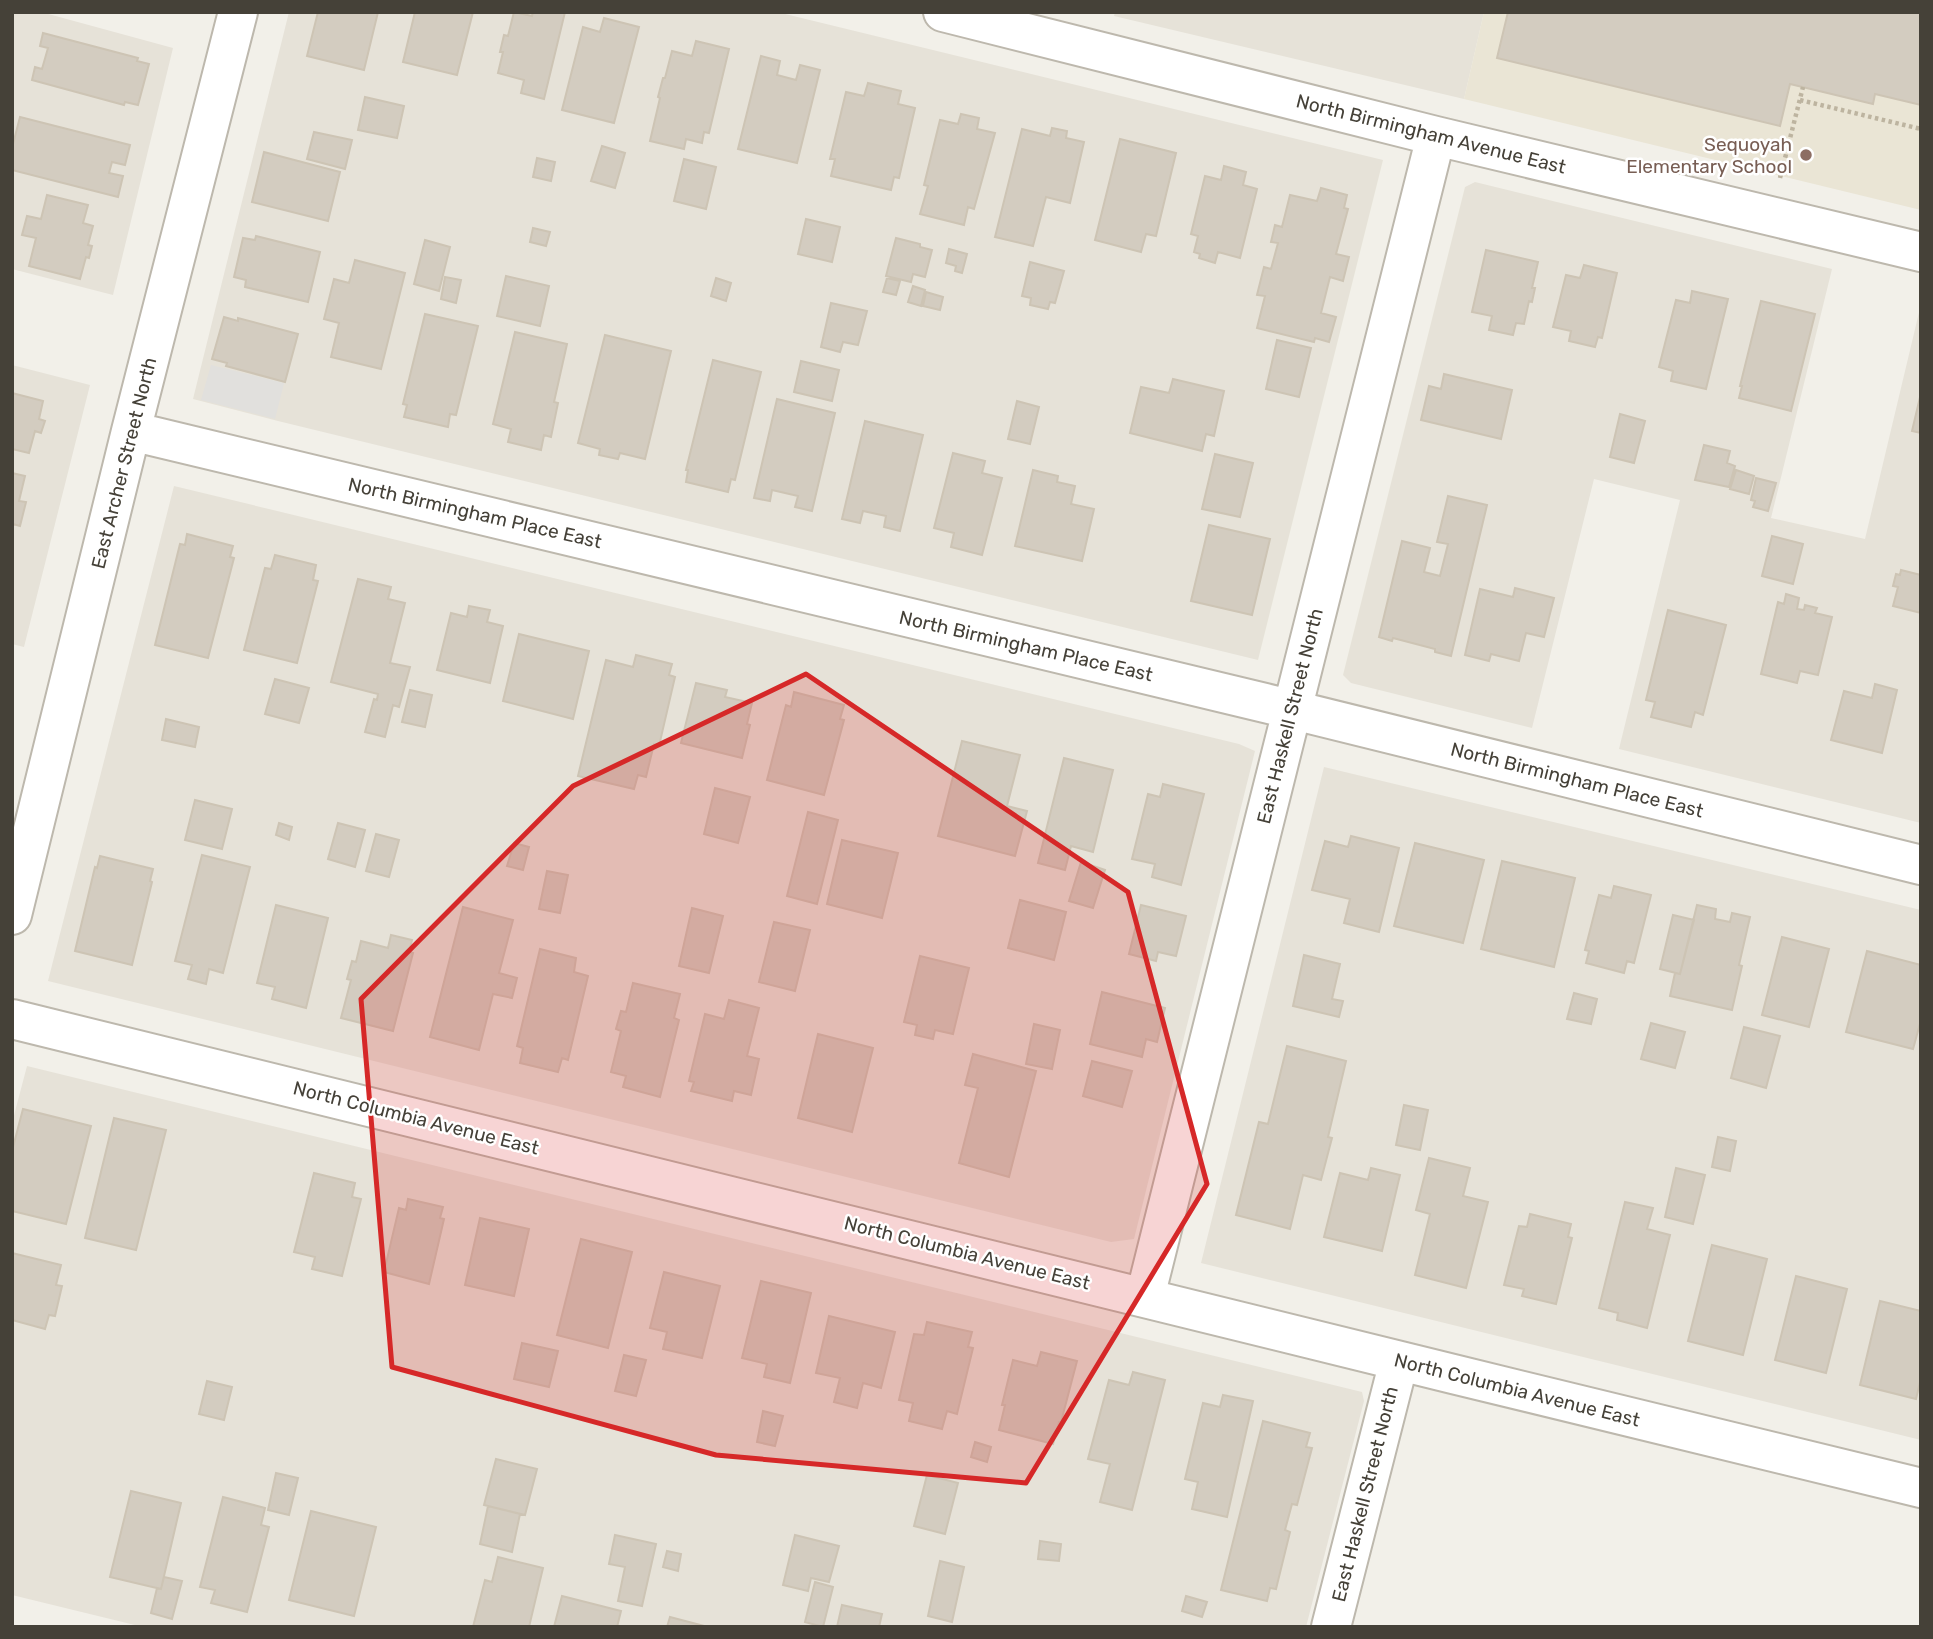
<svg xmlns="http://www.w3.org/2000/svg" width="1933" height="1639" font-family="Rubik,sans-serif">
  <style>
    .residential { fill: #e6e2d8 }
    .education { fill: #eae5d5 }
    .parking { fill: #e1e0dd }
    .building { fill: #d3ccc0; stroke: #cdc4b4; stroke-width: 2 }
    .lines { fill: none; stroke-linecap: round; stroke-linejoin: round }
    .street-casing { stroke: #bdb8ad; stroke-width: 42 }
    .path { stroke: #bdb4a0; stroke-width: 4.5; stroke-dasharray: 3.5 3.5; stroke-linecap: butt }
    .street { stroke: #fff; stroke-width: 38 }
    .marked { fill: #d62828; fill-opacity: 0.2; stroke: #d62828; stroke-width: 5; stroke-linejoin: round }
    .education-dot { fill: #8d6e63; stroke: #fff; stroke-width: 2.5 }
    .labels { text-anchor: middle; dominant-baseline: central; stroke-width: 5; stroke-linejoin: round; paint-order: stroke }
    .street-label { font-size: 19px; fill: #454138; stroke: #fff }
    .education-label { font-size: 19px; fill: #785e54; stroke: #fff; text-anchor: end }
  </style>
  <rect width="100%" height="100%" fill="#f2f0e9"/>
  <path class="residential" d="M12,12H41L173,48L113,295L12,269Z
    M289,12H777L1383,160L1258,660L278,421L193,399Z
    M1115,12H1484L1464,99L1114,16Z
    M1475,182L1832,269L1771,518L1865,539L1921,304V823L1619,749L1680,500L1594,479L1532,728L1351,683L1343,675L1465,187Z
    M12,365L90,385L24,647L12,644Z
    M174,486L1239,744L1255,751L1134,1239L1111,1242L48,981Z
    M1324,767L1921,910V1440L1201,1263Z
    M27,1066L1362,1392L1364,1401L1306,1627H143L12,1595V1123Z"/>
  <path class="education" d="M1484,12H1921V210L1464,99Z"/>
  <path class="parking" d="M211,365L284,383L275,419L201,400Z"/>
  <path class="building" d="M318,12H378L364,70L307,56Z
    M415,12H473L457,75L403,62Z
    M514,12L532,16L533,12H565L544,99L521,93L524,80L498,73L503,52H500L504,35L508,36Z
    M1508,12H1921V105L1875,94L1873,104L1790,84L1780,126L1497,58Z
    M604,18L639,27L614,123L562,110L583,27L600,32Z
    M43,33L138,58L137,61L149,64L138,105L125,102L124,105L32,80L35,67L42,69L48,48L40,46Z
    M696,41L729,49L709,133L704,132L702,143L686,139L684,149L650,141L660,98L658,97L663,78H665L672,51L692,56Z
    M761,56L780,61L777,75L796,80L800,65L820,70L797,163L738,149Z
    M868,83L901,91L898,104L915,108L899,178L894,177L891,190L831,176L835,159H830L846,92L864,96Z
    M365,97L404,106L397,138L358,130Z
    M961,114L979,118L977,129L995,133L974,209L968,207L964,225L920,214L928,186L924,185L940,120L958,124Z
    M20,117L130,145L125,165L112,162L109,173L123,176L118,197L12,170V148Z
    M1052,128L1067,131L1066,138L1084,142L1070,203L1046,197L1033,246L995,237L1022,129L1050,136Z
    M314,132L352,140L345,169L307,159Z
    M1120,139L1176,153L1156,236L1146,234L1141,252L1095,240Z
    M602,146L625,153L615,188L591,181Z
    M264,152L340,172L328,221L252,202Z
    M537,158L555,162L551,181L533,177Z
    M684,159L716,167L706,209L674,201Z
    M1224,166L1246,172L1243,185L1257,189L1240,258L1218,252L1215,263L1199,258L1200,254L1194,252L1198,236L1191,234L1205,176L1221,180Z
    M1321,188L1347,195L1344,208L1348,209L1336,254L1349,257L1343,281L1330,277L1321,313L1336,317L1329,342L1315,338L1314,342L1257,328L1265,296L1257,295L1264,267L1271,269L1278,243L1271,242L1275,225L1282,227L1290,195L1317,201Z
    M47,195L88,205L83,223L93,226L88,245L92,246L89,258L86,257L80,279L29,266L36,238L22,235L27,216L41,219Z
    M806,219L840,227L832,262L798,254Z
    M533,228L550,232L546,246L530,242Z
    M256,236L320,252L308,302L245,287L246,280L234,277L243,238L255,240Z
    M896,238L920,244V247L932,250L925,277L913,274L911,282L886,276Z
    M425,240L450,247L439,291L414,284Z
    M949,249L967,254L962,273L955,271L956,266L946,263Z
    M1486,250L1538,262L1532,288H1535L1532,302L1529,301L1524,324L1516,323L1513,335L1489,330L1492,316L1472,312Z
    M355,260L405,273L381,369L331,357L339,323L324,319L334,279L349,283Z
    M1030,262L1064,271L1055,303L1050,302L1048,309L1030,305L1031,298L1022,296Z
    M1584,265L1617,273L1602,338L1598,337L1595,347L1569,341L1571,331L1553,327L1566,275L1580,278Z
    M506,276L549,286L540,326L497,316Z
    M445,277L461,280L456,303L441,299Z
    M716,278L731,283L726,301L711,296Z
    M887,278L900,281L896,295L883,292Z
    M913,286L925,290L921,306L908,302Z
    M1692,291L1728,299L1706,389L1671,381L1673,371L1659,367L1676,300L1690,303Z
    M926,292L943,297L940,310L923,306Z
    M1761,301L1815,314L1791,411L1739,398L1742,386H1740Z
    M831,303L867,311L858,345L843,342L840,352L821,347Z
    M425,314L478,326L456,415L450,414L448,427L404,417L407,405L403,404Z
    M224,317L238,321V318L298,334L285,382L226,366L227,363L212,359Z
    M515,332L567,344L554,402L558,403L551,437L544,435L541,450L508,442L511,429L493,424Z
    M605,335L671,351L645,459L620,453L618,459L599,455L600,449L578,443Z
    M1277,340L1311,348L1299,397L1266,389Z
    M713,360L761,372L735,480L731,479L728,492L686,482L688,470H686Z
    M801,361L839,370L832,401L794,392Z
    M1444,374L1512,390L1501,439L1421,420L1429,386L1441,389Z
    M1173,379L1224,391L1214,436L1206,434L1202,451L1130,433L1141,387L1169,393Z
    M12,393L43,401L39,419L45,421L41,433L35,431L29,453L12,449Z
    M1921,393V433L1912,431Z
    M777,399L835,413L812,511L795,507L798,496L772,490L770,501L754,498Z
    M1017,401L1039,407L1030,444L1008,439Z
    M1620,414L1645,421L1634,463L1610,457Z
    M865,421L923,435L900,531L884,527L886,516L863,511L860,523L842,519Z
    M1704,445L1730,451L1727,463L1735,466L1729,487L1695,480Z
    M953,453L985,461L982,473L1002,478L982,555L951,547L954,533L934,528Z
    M1215,454L1253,463L1240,517L1202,509Z
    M1033,470L1058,476L1057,482L1075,486L1071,504L1094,509L1082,561L1015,546Z
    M1736,470L1754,476L1749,494L1730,489Z
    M12,473L25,476L19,501L26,502L20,526L13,524L12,529Z
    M1756,478L1776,483L1768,511L1753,507L1755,501L1751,500Z
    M1448,496L1487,505L1451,656L1435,652V649L1393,638L1392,641L1379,637L1402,541L1430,548L1424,572L1440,576L1448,544L1437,542Z
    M1209,525L1270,539L1252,615L1191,601Z
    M187,534L233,546L230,557L234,558L208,658L155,645L180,544L185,545Z
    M1772,536L1803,544L1793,584L1762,576Z
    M275,555L316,565L313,580L318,581L297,663L244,650L265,568L271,569Z
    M1901,570L1921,575V613L1893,606L1898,587L1893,586L1896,574L1900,575Z
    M358,579L391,587L388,599L405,603L390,663L410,667L399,707L393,705L385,737L365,732L374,699L377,700L378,694L331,682Z
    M1515,588L1554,598L1544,637L1526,633L1519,661L1491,654L1489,661L1465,655L1480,589L1513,597Z
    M1786,594L1799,598L1797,609L1804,610L1805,605L1817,608L1815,613L1832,617L1818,675L1800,671L1797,683L1761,674L1778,602L1784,604Z
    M469,606L490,610L487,622L503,626L490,683L437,670L451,613L467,617Z
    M1668,610L1726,625L1703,715L1695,712L1691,727L1651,717L1655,702L1646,700Z
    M519,634L589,651L573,719L503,701Z
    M636,655L672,664L669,675L675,677L659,746L654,744L646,777L638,775L634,789L578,776L606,660L633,667Z
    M275,679L309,688L299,723L265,714Z
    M696,683L727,690L725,697L752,703L747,724L750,725L742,758L681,743Z
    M1875,684L1897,690L1882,753L1831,740L1844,691L1872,698Z
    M410,690L432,695L425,727L402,722Z
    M794,692L844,705L840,719L844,720L824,795L767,780L786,705L791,707Z
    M166,719L199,727L195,747L162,740Z
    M962,741L1020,755L1007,806L1027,811L1015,856L938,836Z
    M1064,758L1113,770L1093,852L1071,846L1065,870L1038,863Z
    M1163,784L1204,794L1181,885L1152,877L1155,864L1132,859L1148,794L1160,797Z
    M715,788L750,797L738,843L704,834Z
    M195,800L232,809L222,849L185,840Z
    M808,812L838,820L817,904L787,896Z
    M279,823L292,827L289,840L276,835Z
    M338,823L365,830L355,867L328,859Z
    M376,834L399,840L389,877L366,871Z
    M1351,836L1399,848L1379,932L1344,923L1350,899L1312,890L1325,841L1348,847Z
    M842,840L898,853L882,918L827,904Z
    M514,843L529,847L523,870L507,866Z
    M1415,843L1484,860L1463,943L1394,926Z
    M202,855L250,867L223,973L209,969L206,984L188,979L192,965L175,961Z
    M100,856L153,869L150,881L152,882L132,965L75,951L95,867L97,868Z
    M1502,861L1575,878L1554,967L1481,949Z
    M1081,862L1105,870L1093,908L1069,901Z
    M547,871L568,875L560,913L539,909Z
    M1614,886L1651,895L1634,963L1627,961L1624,973L1586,963L1589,951L1585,950L1599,895L1611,898Z
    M1020,900L1066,912L1054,960L1008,948Z
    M276,905L328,918L306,1008L272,999L275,987L257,983Z
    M1141,905L1186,916L1176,956L1158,952L1156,961L1129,954Z
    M1697,905L1716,909L1715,919L1730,922L1732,913L1750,917L1739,965L1742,966L1732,1010L1670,996L1675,973L1680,974Z
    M463,907L513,920L499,973L517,978L512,998L493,994L479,1050L430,1037Z
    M692,908L723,916L709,973L679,966Z
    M1673,915L1694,920L1680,974L1660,969Z
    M774,922L810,930L795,991L759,982Z
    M391,935L412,940L409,952L413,953L393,1031L341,1018L351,980L347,979L352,961L356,962L361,941L388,948Z
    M1782,937L1829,949L1809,1027L1762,1015Z
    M540,949L576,958L574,972L588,976L568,1060L562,1058L558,1072L520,1063L523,1048L517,1046Z
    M1867,951L1921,965V1020L1913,1049L1846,1032Z
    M1304,955L1340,964L1332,999L1343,1001L1339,1017L1293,1006Z
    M920,956L969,968L953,1034L935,1030L933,1039L915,1035L917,1025L904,1022Z
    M633,983L680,994L674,1018L679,1020L660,1097L623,1087L626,1076L611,1072L621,1031L616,1029L621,1011L626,1012Z
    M1102,992L1165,1008L1157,1042L1146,1039L1142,1057L1090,1044Z
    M1574,993L1597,999L1591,1024L1567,1019Z
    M729,1000L759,1008L747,1056L759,1059L751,1095L734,1091L732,1101L691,1091L694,1082L689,1081L705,1014L724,1019Z
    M1651,1023L1685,1032L1675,1068L1641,1059Z
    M1034,1024L1060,1030L1052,1069L1026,1064Z
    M1744,1027L1780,1036L1766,1088L1731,1078Z
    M818,1034L873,1048L852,1132L798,1118Z
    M1287,1046L1346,1061L1328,1137L1332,1138L1321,1180L1303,1175L1290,1229L1236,1215L1259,1122L1268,1124Z
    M973,1054L1036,1071L1009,1177L959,1163L978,1088L965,1085Z
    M1092,1061L1132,1071L1122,1107L1083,1096Z
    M1404,1105L1428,1110L1420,1150L1396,1145Z
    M23,1109L91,1126L66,1224L12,1211V1151Z
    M114,1118L166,1130L136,1250L85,1238Z
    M1718,1137L1736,1141L1730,1171L1712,1167Z
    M1429,1158L1470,1168L1463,1196L1488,1202L1466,1288L1415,1275L1430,1214L1416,1210Z
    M1371,1168L1400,1175L1382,1251L1324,1237L1340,1173L1368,1180Z
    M1676,1168L1705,1175L1693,1224L1665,1217Z
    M314,1173L355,1183L352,1197L361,1199L342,1276L312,1269L315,1257L294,1252Z
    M408,1199L443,1207L440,1218L444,1219L429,1284L384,1272L399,1208L406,1210Z
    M1625,1202L1653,1208L1647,1229L1670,1235L1647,1328L1617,1320L1618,1313L1599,1308Z
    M1530,1214L1571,1224L1568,1237L1572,1238L1556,1304L1522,1296L1524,1289L1504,1285L1519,1226L1527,1227Z
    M480,1218L529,1229L514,1296L465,1285Z
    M581,1239L632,1252L608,1348L557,1335Z
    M1712,1245L1767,1259L1743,1355L1688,1341Z
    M12,1253L61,1265L56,1285L62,1286L55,1316L49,1315L45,1329L12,1320Z
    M664,1272L720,1286L702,1358L663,1349L667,1332L650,1328Z
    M1796,1276L1847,1289L1826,1373L1775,1360Z
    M761,1281L811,1293L790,1383L764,1377L767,1364L742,1358Z
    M1880,1301L1921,1311V1378L1916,1399L1860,1385Z
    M829,1316L895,1332L881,1388L863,1383L857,1408L834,1402L840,1378L816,1373Z
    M927,1322L972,1332L968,1347L973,1348L957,1414L947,1411L942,1429L909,1421L913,1403L899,1400L914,1334L924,1335Z
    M522,1343L558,1351L549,1387L514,1379Z
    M1041,1352L1077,1361L1061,1422H1059L1053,1444L999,1430L1005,1405H1002L1013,1360L1037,1366Z
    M624,1355L646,1360L636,1396L615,1391Z
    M1133,1372L1165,1380L1132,1510L1100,1502L1110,1464L1088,1459L1109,1380L1129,1385Z
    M207,1381L232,1387L224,1420L199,1414Z
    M1223,1395L1253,1401L1227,1517L1192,1509L1198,1482L1185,1479L1203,1403L1220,1407Z
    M763,1411L783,1416L775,1446L757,1442Z
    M1263,1421L1310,1433L1306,1447L1312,1448L1297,1505L1292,1504L1285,1530L1290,1532L1276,1589L1270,1588L1267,1601L1221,1590Z
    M975,1442L991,1447L987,1462L971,1457Z
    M496,1459L537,1469L525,1515L484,1505Z
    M276,1473L298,1478L289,1515L268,1510Z
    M927,1475L958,1483L945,1534L914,1526Z
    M131,1491L181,1503L161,1589L110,1577Z
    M223,1497L265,1508L261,1525L269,1527L247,1612L211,1603L215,1590L200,1587Z
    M488,1506L520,1514L512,1552L480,1544Z
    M311,1511L376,1527L354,1616L289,1600Z
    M615,1535L656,1544L642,1606L618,1601L625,1567L609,1564Z
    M795,1535L839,1546L829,1582L811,1578L808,1591L783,1585Z
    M1040,1541L1061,1544L1059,1561L1038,1559Z
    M667,1551L681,1554L678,1571L663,1567Z
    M498,1557L543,1568L529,1627H473L485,1580L492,1582Z
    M940,1561L964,1567L952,1622L928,1616Z
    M164,1577L182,1581L172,1619L151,1613L157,1588L161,1589Z
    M815,1582L833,1587L823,1627L805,1622Z
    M562,1596L621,1611L617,1627H554Z
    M1186,1596L1207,1602L1202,1617L1182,1611Z
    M842,1605L882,1614L879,1627H837Z
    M670,1617L708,1627H667Z"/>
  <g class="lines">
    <defs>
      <path id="street" d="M943,12L1436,136L1921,252
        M131,431L1265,703L1921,865
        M12,915L131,431L238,12
        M12,1019L1453,1374L1921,1488
        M1145,1297L1436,136
        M1331,1627L1399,1361"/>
    </defs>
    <use href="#street" class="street-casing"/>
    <path class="path" d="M1800,100L1921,129
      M1780,178L1803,87"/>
    <use href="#street" class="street"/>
  </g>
  <path class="marked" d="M806,674L1128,892L1207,1184L1026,1483L716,1455L392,1367L361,999L573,786Z"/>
  <circle class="education-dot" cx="1806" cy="155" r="7"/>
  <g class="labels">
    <g class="street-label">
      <text transform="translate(1431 134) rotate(14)">North Birmingham Avenue East</text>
      <text transform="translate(124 463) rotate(-76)">East Archer Street North</text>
      <text transform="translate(475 513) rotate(13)">North Birmingham Place East</text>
      <text transform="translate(1026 646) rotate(13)">North Birmingham Place East</text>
      <text transform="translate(1290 716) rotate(-76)">East Haskell Street North</text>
      <text transform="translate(1577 780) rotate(14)">North Birmingham Place East</text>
      <text transform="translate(416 1118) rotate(14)">North Columbia Avenue East</text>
      <text transform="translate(967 1253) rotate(14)">North Columbia Avenue East</text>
      <text transform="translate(1517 1390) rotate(14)">North Columbia Avenue East</text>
      <text transform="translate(1365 1494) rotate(-76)">East Haskell Street North</text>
    </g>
    <g class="education-label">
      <text x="1792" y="144">Sequoyah<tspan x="1792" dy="22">Elementary School</tspan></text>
    </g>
  </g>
  <rect width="1933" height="1639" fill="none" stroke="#454138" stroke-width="28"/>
</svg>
